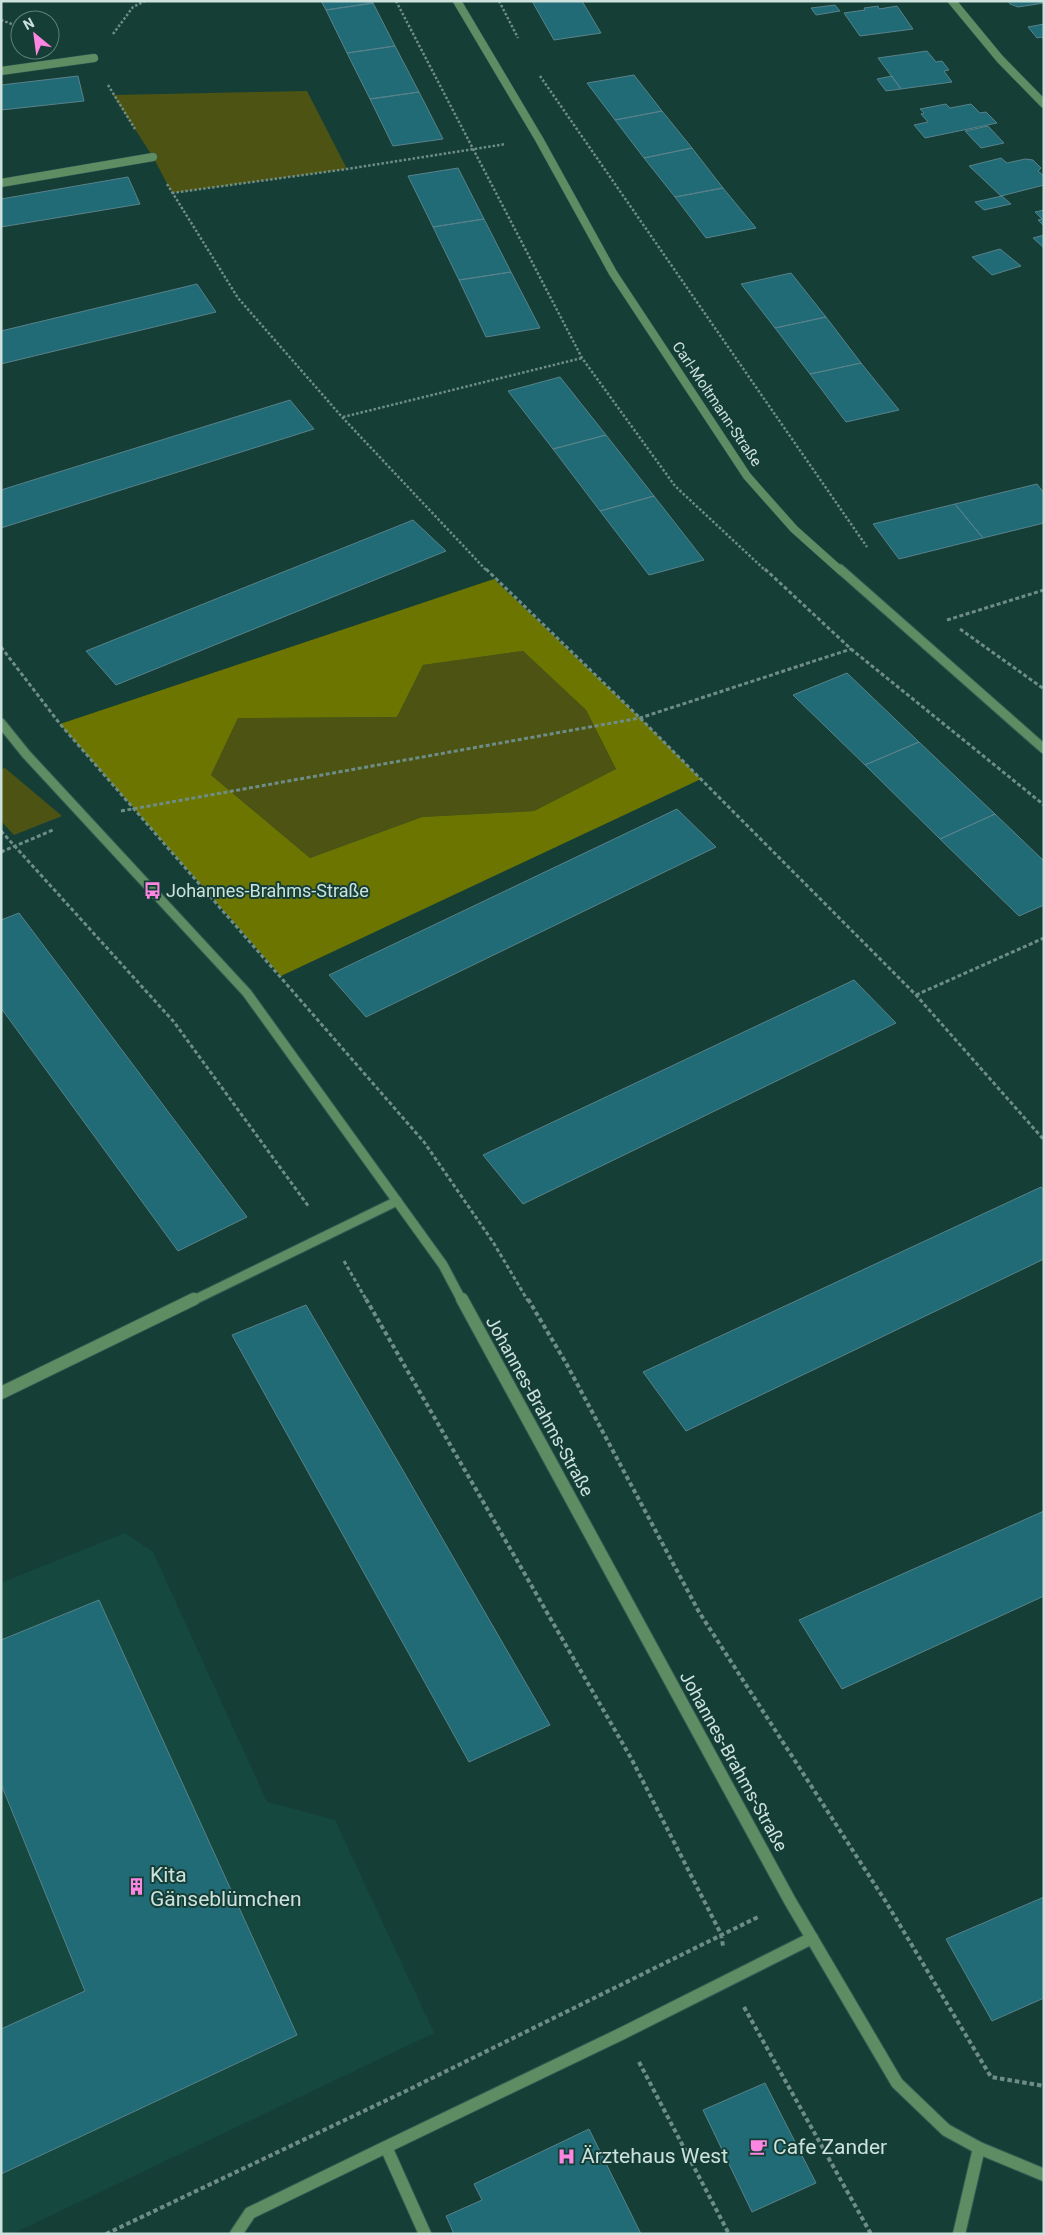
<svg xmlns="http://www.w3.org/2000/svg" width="1045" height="2235" font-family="Roboto,sans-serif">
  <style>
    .built { fill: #154940 }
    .green { fill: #4d5313 }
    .forest { fill: #6c7500; fill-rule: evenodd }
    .building { fill: #216b77; stroke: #58828a }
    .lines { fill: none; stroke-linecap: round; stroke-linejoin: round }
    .lane-far2-casing { stroke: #365c54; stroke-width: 9 }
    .lane-far1-casing { stroke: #365c54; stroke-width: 11 }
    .lane-casing { stroke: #365c54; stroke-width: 14 }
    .street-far2-casing { stroke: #365c54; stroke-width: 9 }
    .street-far1-casing { stroke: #365c54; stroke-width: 11 }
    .street-casing { stroke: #365c54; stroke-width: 14 }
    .path-far2 { stroke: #6e8d87; stroke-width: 2.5; stroke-dasharray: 2.5 2; stroke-linecap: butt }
    .path-far1 { stroke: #6e8d87; stroke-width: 3; stroke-dasharray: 4 2.5; stroke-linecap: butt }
    .path { stroke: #6e8d87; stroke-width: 4; stroke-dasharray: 4.5 3; stroke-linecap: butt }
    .lane-far2 { stroke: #5f8d63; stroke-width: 8 }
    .lane-far1 { stroke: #5f8d63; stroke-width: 9 }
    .lane { stroke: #5f8d63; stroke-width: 12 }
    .street-far2 { stroke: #5f8d63; stroke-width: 8 }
    .street-far1 { stroke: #5f8d63; stroke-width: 9 }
    .street { stroke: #5f8d63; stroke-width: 12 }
    .labels { text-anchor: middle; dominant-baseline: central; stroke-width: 4; stroke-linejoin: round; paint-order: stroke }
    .far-street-label { font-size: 15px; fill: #cde2dd; stroke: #153e36 }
    .poi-label { font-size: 18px; fill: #cde2dd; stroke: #153e36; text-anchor: start }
    .street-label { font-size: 18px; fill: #cde2dd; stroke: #153e36 }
    .near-poi-label { font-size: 21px; fill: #cde2dd; stroke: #153e36; text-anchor: start }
  </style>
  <rect width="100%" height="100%" fill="#153e36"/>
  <path class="built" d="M125,1533L153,1552L267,1802L335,1820L434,2033L12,2234H1V1583Z"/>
  <path class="green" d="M307,91L347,169L172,193L153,157L113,95Z
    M523,651L586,710L616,769L534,811L422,817L310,858L211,775L238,718L397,717L423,665Z
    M5,768L62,816L14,835L1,821V769Z"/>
  <path class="forest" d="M494,579L640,718L701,779L281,976L60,724ZM523,651L586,710L616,769L534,811L422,817L310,858L211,775L238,718L397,717L423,665Z"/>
  <path class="building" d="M321,1H372L373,3L326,10Z
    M532,1H582L601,33L554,40Z
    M1008,1H1044V3L1018,7L1010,4Z
    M373,3L395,46L347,53L326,10Z
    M835,5L840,11L816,15L811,8Z
    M878,6L879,9L897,6L913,29L860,36L844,13L865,10L864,8Z
    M1044,24V40L1042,37L1037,38L1028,27Z
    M395,46L419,92L370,99L347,53Z
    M927,51L936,62L942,61L949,70L944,71L952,82L901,89L878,58Z
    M634,75L662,111L615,120L587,83Z
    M78,76L84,101L1,110V85Z
    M892,76L901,89L886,91L877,79Z
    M419,92L443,139L393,146L370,99Z
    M946,104L950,108L971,104L980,113L986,112L997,123L925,138L914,125L928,122L921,114L924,113L920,109Z
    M662,111L692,148L644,158L615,120Z
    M988,126L1004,143L981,148L965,131Z
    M692,148L723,188L675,197L644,158Z
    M1001,158L1007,163L1025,159L1033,160L1041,168L1038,171L1044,176V185L1001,196L969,166Z
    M458,168L484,219L433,227L408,176Z
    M128,177L140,204L1,227V199Z
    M723,188L756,228L706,238L675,197Z
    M1002,196L1011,204L984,210L975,202Z
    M1044,210V226L1038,220L1042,219L1035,212Z
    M484,219L511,272L459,280L433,227Z
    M1044,235V248L1033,238Z
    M1000,249L1021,266L992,275L972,257Z
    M511,272L540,328L486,337L459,280Z
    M791,273L826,317L775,328L741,284Z
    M197,284L216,312L1,364V331Z
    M826,317L861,363L810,374L775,328Z
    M861,363L899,410L846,422L810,374Z
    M560,377L606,435L553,449L508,391Z
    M290,400L314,429L1,528V490Z
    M606,435L654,496L600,511L553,449Z
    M1037,484L1044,493V523L983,538L955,504Z
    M654,496L704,560L649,575L600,511Z
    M955,504L983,538L899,559L873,524Z
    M413,520L446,551L116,685L86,651Z
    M847,673L919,742L865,765L793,695Z
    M919,742L995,814L940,839L865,765Z
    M677,809L716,847L366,1017L329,975Z
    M995,814L1044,861V905L1019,916L940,839Z
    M19,913L65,974L247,1217L178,1251L1,1008V920Z
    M854,980L896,1023L523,1204L483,1155Z
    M1041,1187L1044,1190V1259L686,1431L643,1372Z
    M306,1305L401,1467L550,1725L469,1762L232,1335Z
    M1044,1511V1596L842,1689L799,1620Z
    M99,1600L297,2035L1,2174V2029L85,1991L1,1784V1640Z
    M1044,1897V1998L992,2021L946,1939Z
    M765,2083L816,2183L752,2212L703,2110Z
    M589,2129L641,2234H454L446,2216L482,2200L474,2184Z"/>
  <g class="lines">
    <defs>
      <path id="lane-far2" d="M1,71L94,58
        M1,183L153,157"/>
      <path id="lane-far1" d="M192,1301L397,1201"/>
      <path id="lane" d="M1,1393L194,1299
        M236,2234L250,2213L386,2147
        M425,2234L386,2147L623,2033L812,1938
        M959,2234L979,2148"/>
      <path id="street-far2" d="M457,1L539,139L613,273L747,476L794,529L841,571
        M952,1L1000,59L1044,104"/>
      <path id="street-far1" d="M840,569L1044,749
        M1,723L26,754L247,993L443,1265L462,1301"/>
      <path id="street" d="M462,1299L790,1901L897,2083L946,2130L979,2148L1044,2175"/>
    </defs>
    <use href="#lane-far2" class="lane-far2-casing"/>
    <use href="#lane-far1" class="lane-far1-casing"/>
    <use href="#lane" class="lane-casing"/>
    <use href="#street-far2" class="street-far2-casing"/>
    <use href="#street-far1" class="street-far1-casing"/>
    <use href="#street" class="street-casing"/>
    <path class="path-far2" d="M396,1L582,358L675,486L766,571
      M499,1L518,38
      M1,20L20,27
      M113,34L133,7L145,1
      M540,76L867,547
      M108,85L135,129
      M167,184L238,298L342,417L487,571
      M172,193L347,169L506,144
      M343,417L582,358"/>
    <path class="path-far1" d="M486,569L640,718L916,995L1044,1140
      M765,569L851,649L1044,805
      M947,620L1044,590
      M960,629L1044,689
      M1,647L60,724L424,1142L493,1242L528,1301
      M121,811L640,718L851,649
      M1,831L174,1022L309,1207
      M1,852L53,830
      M916,995L1044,938
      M344,1261L367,1301"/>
    <path class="path" d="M366,1299L631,1758L721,1934L723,1946
      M528,1299L566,1363L699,1612L886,1902L991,2077L1044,2086
      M744,2007L871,2234
      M639,2062L729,2234
      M106,2234L410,2089L760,1916"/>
    <use href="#lane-far2" class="lane-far2"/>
    <use href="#lane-far1" class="lane-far1"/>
    <use href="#lane" class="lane"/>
    <use href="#street-far2" class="street-far2"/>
    <use href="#street-far1" class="street-far1"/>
    <use href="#street" class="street"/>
  </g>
  <defs>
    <symbol id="bus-bare" viewBox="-9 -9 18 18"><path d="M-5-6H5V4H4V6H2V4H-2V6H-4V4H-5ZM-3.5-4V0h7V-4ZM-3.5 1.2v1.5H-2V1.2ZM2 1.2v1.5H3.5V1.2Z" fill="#fd86e2" stroke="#153e36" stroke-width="2.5" paint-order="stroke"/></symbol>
    <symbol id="building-bare" viewBox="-9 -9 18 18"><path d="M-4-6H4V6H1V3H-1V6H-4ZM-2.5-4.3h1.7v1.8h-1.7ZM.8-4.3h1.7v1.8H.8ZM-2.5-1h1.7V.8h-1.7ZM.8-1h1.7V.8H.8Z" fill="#fd86e2" stroke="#153e36" stroke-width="2.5" paint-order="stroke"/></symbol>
    <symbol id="cafe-bare" viewBox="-9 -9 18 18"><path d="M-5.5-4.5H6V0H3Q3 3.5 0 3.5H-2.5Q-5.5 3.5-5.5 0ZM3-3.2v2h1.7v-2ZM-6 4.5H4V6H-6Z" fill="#fd86e2" stroke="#153e36" stroke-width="2.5" paint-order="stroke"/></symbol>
    <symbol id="hospital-bare" viewBox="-9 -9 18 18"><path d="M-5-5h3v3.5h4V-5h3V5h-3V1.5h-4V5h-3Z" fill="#fd86e2" stroke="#153e36" stroke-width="2.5" paint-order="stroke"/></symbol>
  </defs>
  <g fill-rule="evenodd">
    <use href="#bus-bare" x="140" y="878" width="25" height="25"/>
    <use href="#building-bare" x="124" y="1874" width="25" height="25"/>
    <use href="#cafe-bare" x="746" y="2134" width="25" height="25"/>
    <use href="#hospital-bare" x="554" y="2144" width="25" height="25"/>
  </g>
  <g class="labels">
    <g class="far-street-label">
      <text transform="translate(717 404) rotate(56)">Carl-Moltmann-Straße</text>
    </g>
    <g class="poi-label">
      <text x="166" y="890">Johannes-Brahms-Straße</text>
    </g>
    <g class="street-label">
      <text transform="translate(540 1406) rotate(61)">Johannes-Brahms-Straße</text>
      <text transform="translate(734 1761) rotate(61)">Johannes-Brahms-Straße</text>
    </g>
    <g class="near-poi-label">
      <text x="150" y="1875">Kita<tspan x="150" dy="24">Gänseblümchen</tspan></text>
      <text x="773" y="2147">Cafe Zander</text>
      <text x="581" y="2156">Ärztehaus West</text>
    </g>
  </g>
  <rect width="1045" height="2235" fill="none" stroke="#cde2dd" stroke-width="5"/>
  <g transform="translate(35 35) rotate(331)"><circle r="24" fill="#153e36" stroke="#5f8079"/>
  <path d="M0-4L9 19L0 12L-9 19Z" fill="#fd86e2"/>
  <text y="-8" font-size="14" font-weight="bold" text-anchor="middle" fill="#cde2dd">N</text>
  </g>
</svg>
